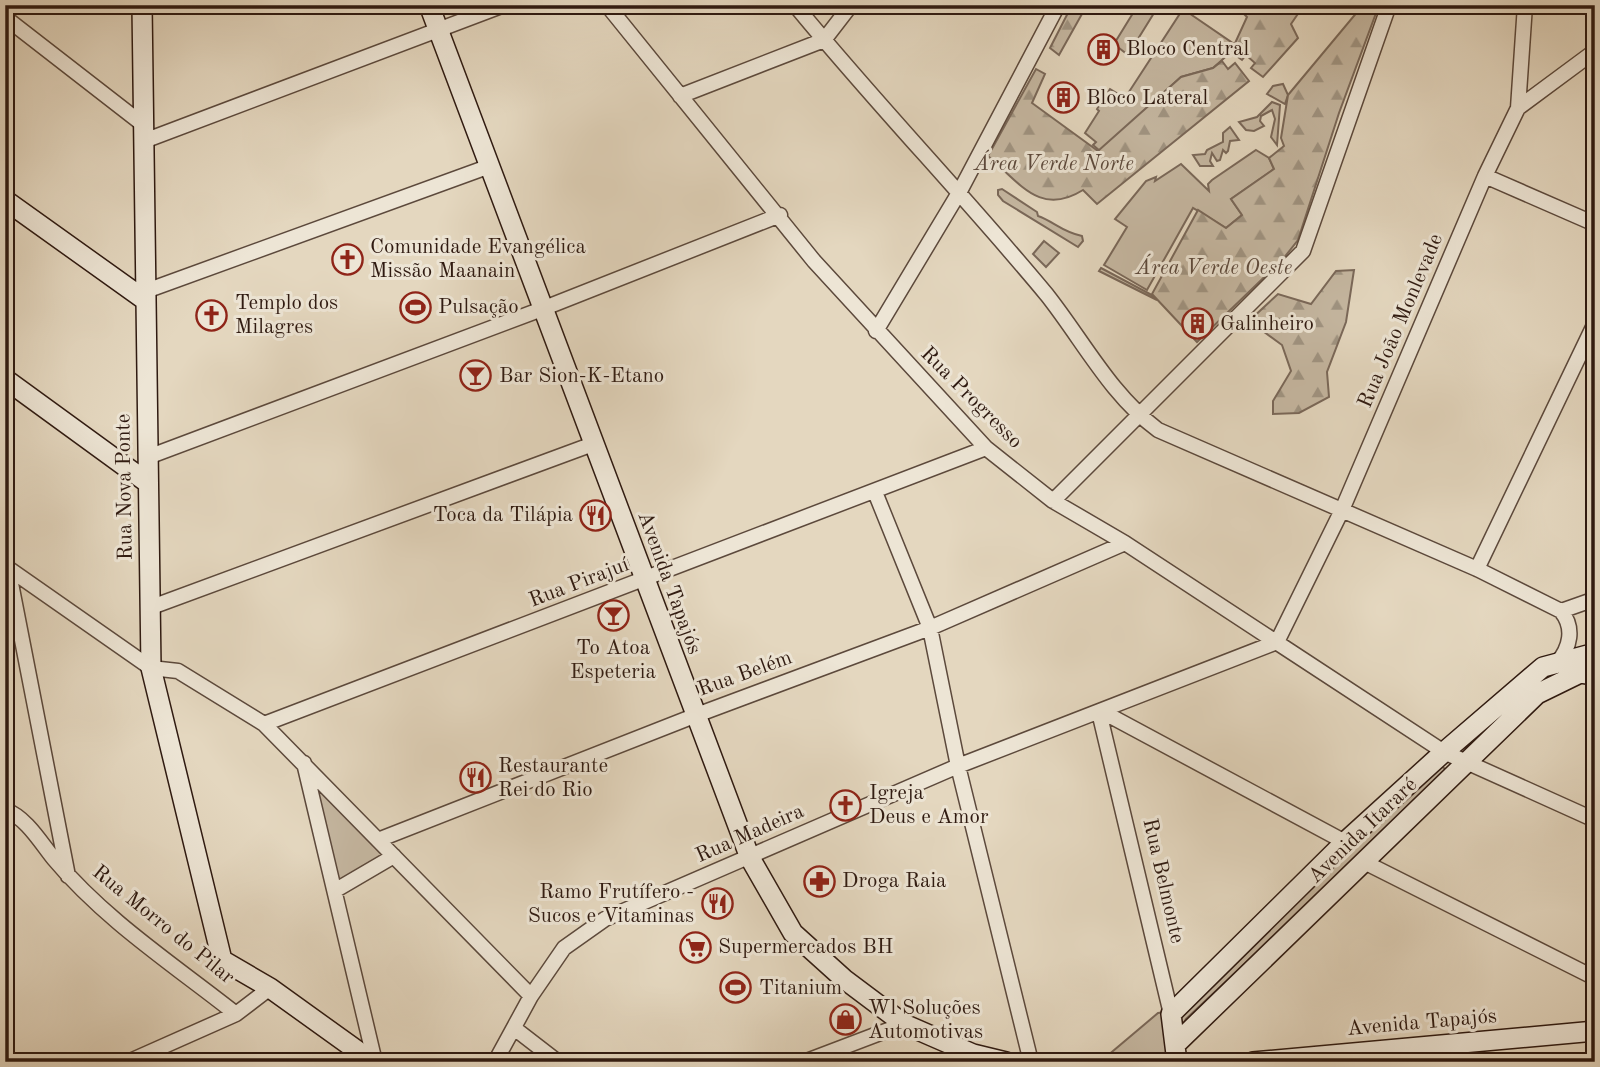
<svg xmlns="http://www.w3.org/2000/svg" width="1600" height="1067" font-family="'Old Standard TT',serif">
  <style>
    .green { fill: #c5b7a1; stroke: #7a6859; stroke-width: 2 }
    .forest { fill: url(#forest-firs); stroke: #7a6859; stroke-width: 2 }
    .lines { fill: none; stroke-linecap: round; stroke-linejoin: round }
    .street-casing { stroke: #5c493c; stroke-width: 17 }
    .secondary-casing { stroke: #2f1a11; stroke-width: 22 }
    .street { stroke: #ede5d5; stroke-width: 14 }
    .secondary { stroke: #ede5d5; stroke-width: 19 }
    .labels { text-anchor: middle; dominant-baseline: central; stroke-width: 6; stroke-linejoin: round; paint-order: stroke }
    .poi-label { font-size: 21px; fill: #2f1a11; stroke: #ede5d5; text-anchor: start }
    .park-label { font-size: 21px; font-style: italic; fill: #5c493c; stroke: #ede5d5 }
    .street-label { font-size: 21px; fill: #2f1a11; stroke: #ede5d5 }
  </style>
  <defs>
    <pattern id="forest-firs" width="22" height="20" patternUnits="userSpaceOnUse" patternTransform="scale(1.75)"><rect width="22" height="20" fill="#c5b7a1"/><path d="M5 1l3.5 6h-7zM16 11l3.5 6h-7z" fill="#a09482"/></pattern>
  </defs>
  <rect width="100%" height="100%" fill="#e4d7bf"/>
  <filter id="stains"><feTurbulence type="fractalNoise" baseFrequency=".00286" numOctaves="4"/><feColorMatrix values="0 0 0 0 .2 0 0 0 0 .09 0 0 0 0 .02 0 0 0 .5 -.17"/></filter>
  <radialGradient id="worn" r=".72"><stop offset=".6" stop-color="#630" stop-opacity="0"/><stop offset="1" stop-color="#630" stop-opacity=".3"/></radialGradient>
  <path class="green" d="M1138,5H1159L1128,55L1114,44Z
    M1183,9L1234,44L1231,52L1213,68L1181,77L1100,151L1093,145L1096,142L1085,133L1099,111L1097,109L1110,89L1125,98Z
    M1283,84L1288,95L1285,104L1267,94L1273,86Z
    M1272,102L1280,105L1277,145L1271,137L1275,119L1272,110L1261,116L1260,121L1264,126L1254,131L1246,130L1239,122L1257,117Z
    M1230,127L1239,140L1230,141L1228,151L1226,153L1223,150L1220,160L1217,161L1212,153L1210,161L1213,166H1200L1193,155L1205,154L1207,150L1223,142V133Z
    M1256,150L1269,158L1274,169L1231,199L1242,215L1226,228L1193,208L1147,290L1104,265L1127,227L1115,219L1146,181L1156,177L1155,181L1181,164L1209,191L1208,184L1212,180Z
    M1002,189L1037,212L1038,216C1053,221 1062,232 1082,236L1083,241L1078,247L1003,201L998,195V190Z
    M1044,241L1059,253L1046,267L1033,254Z
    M1101,268L1152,295L1157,300L1099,271Z
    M1440,765L1449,772L1186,1019L1162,1061L1100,1062L1158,1013L1182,1010Z
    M308,769L391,856L338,886Z"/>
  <path class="forest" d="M1072,5H1087L1059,55L1050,48Z
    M1304,5L1291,24L1298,38L1263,77L1251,68L1255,63L1246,55L1242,60L1231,52L1247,17L1236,6Z
    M1363,5H1379L1339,113L1298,240L1283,259L1197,342L1152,294L1198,210L1226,228L1242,215L1231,199L1274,169L1269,158L1284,146L1281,138L1288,95Z
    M1222,61L1228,69L1235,63L1249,81L1097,204L1083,190C1040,217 1020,183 988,156L1036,69L1045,74L1032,103L1098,151L1181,77L1213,68Z
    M1354,270L1346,322L1327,372L1329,397L1299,413L1273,414V401L1291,371L1282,345L1249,321L1278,294L1311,304L1336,271Z"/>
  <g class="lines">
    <defs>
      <path id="street" d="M607,5L814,261L986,448L1053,501L1125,543L1444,752L1595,820
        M795,5C876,104 965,196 1047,295C1084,342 1110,394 1158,430L1477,569L1561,611C1575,628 1570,648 1557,663
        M5,27L11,22L145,126
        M680,96L824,40L851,5
        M1518,108L1595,51
        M144,141L504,5
        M1485,176L1595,224
        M146,291L490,166
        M876,331L960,191L1058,5
        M148,457L542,309L780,215
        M875,492L930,628L958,766L1031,1062
        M1053,501L1303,251L1389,5
        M5,566L151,668L178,671L264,724L531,996
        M8,568L68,876
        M1477,569L1595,323
        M149,608L593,444
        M1561,611L1595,599
        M1277,642L1342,510L1485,176L1518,108L1525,5
        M1101,711L1345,842
        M1099,712L1171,1014
        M264,724L986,448
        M304,763L375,1062
        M5,810C26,817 41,843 54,859C105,920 174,965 236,1014
        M378,840L694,716L930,628L1125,543
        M1364,862L1595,978
        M336,890L394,856
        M514,1028L558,1062
        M128,1062L236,1014L270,988
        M495,1062L531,996L564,948L605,919L958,766L1277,642
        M804,1062L904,1024"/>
      <path id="secondary" d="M142,5L151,668L222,960L270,988L373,1062
        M429,5L750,858L793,933L844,979L904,1024L973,1054L1006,1062
        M5,200L145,300
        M5,379L148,483
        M1176,1044L1537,694L1580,673L1595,675
        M1177,1062L1171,1014L1345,842L1444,752L1543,667L1595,653
        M1253,1062L1595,1031"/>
    </defs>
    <use href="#street" class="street-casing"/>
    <use href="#secondary" class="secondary-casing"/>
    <use href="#street" class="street"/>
    <use href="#secondary" class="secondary"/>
  </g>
  <defs>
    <symbol id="building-ring" viewBox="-11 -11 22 22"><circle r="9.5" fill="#ede5d5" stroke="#8f2418" stroke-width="1.5"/><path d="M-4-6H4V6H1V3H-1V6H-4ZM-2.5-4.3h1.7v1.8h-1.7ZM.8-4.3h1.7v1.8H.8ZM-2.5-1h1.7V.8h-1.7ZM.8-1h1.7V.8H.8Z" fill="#8f2418"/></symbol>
    <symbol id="church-ring" viewBox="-11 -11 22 22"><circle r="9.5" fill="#ede5d5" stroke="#8f2418" stroke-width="1.5"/><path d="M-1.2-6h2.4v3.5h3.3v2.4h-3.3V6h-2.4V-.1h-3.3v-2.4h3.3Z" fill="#8f2418"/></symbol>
    <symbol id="stadium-ring" viewBox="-11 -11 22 22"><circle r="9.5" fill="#ede5d5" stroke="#8f2418" stroke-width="1.5"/><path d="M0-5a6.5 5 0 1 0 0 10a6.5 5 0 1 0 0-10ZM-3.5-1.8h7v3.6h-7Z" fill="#8f2418"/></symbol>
    <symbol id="bar-ring" viewBox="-11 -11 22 22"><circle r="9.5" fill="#ede5d5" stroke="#8f2418" stroke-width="1.5"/><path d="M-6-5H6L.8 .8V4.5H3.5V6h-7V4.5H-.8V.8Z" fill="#8f2418"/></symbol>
    <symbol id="restaurant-ring" viewBox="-11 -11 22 22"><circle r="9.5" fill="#ede5d5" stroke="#8f2418" stroke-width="1.5"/><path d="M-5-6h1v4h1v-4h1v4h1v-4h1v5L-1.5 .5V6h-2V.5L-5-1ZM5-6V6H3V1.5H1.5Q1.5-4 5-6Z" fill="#8f2418"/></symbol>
    <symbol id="pharmacy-ring" viewBox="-11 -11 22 22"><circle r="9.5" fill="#ede5d5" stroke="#8f2418" stroke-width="1.5"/><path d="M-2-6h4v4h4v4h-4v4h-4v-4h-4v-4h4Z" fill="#8f2418"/></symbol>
    <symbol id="supermarket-ring" viewBox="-11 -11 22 22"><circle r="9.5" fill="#ede5d5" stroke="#8f2418" stroke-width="1.5"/><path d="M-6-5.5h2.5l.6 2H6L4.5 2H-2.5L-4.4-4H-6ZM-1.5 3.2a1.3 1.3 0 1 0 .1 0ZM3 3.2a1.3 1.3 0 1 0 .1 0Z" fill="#8f2418"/></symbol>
    <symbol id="shop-ring" viewBox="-11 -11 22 22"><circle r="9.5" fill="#ede5d5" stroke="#8f2418" stroke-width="1.5"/><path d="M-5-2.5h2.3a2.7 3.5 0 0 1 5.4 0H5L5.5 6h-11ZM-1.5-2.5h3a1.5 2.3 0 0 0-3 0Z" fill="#8f2418"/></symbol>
  </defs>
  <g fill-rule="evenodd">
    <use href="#building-ring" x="1086" y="32" width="35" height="35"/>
    <use href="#building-ring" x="1046" y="80" width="35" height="35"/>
    <use href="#church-ring" x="330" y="242" width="35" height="35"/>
    <use href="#stadium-ring" x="398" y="290" width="35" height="35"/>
    <use href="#church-ring" x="194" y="298" width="35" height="35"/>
    <use href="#building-ring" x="1180" y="306" width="35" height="35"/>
    <use href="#bar-ring" x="458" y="358" width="35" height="35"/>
    <use href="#restaurant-ring" x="578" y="498" width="35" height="35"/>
    <use href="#bar-ring" x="596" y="598" width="35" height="35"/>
    <use href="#restaurant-ring" x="458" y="760" width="35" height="35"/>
    <use href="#church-ring" x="828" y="788" width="35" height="35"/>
    <use href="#pharmacy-ring" x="802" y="864" width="35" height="35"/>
    <use href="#restaurant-ring" x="700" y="886" width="35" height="35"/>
    <use href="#supermarket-ring" x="678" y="930" width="35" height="35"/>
    <use href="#stadium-ring" x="718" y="970" width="35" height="35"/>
    <use href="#shop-ring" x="828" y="1002" width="35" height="35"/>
  </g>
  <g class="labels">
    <g class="poi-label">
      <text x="1126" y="49">Bloco Central</text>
      <text x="1086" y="98">Bloco Lateral</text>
      <text x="370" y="247">Comunidade Evangélica<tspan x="370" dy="24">Missão Maanain</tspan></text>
      <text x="235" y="303">Templo dos<tspan x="235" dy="24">Milagres</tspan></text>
      <text x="438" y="307">Pulsação</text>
      <text x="1220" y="324">Galinheiro</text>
      <text x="499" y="376">Bar Sion-K-Etano</text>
      <text x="573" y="515" text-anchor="end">Toca da Tilápia</text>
      <text x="613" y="648" text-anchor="middle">To Atoa<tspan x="613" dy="24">Espeteria</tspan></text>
      <text x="498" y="766">Restaurante<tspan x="498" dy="24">Rei do Rio</tspan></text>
      <text x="869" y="793">Igreja<tspan x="869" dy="24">Deus e Amor</tspan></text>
      <text x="842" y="881">Droga Raia</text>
      <text x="694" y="892" text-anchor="end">Ramo Frutífero -<tspan x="694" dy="24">Sucos e Vitaminas</tspan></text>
      <text x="718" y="947">Supermercados BH</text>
      <text x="759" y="988">Titanium</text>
      <text x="868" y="1008">Wl Soluções<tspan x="868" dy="24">Automotivas</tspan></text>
    </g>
    <g class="park-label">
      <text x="1054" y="164">Área Verde Norte</text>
      <text x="1214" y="268">Área Verde Oeste</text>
    </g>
    <g class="street-label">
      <text transform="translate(1401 321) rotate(-67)">Rua João Monlevade</text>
      <text transform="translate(971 398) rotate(45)">Rua Progresso</text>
      <text transform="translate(125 487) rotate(-91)">Rua Nova Ponte</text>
      <text transform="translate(579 583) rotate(-21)">Rua Pirajuí</text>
      <text transform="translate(669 583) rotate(70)">Avenida Tapajós</text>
      <text transform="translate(745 674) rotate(-20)">Rua Belém</text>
      <text transform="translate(1363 831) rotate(-44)">Avenida Itararé</text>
      <text transform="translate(750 834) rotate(-24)">Rua Madeira</text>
      <text transform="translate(1163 881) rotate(77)">Rua Belmonte</text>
      <text transform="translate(163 925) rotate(39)">Rua Morro do Pilar</text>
      <text transform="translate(1422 1023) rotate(-5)">Avenida Tapajós</text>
    </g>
  </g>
  <rect width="1600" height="1067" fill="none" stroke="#e4d7bf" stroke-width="28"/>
  <rect x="7" y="7" width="1586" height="1053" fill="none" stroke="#2f1a11" stroke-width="3.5"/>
  <rect x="14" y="14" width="1572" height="1039" fill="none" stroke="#2f1a11" stroke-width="2"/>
  <rect width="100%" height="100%" filter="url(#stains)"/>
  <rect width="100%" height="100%" fill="url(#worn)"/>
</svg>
